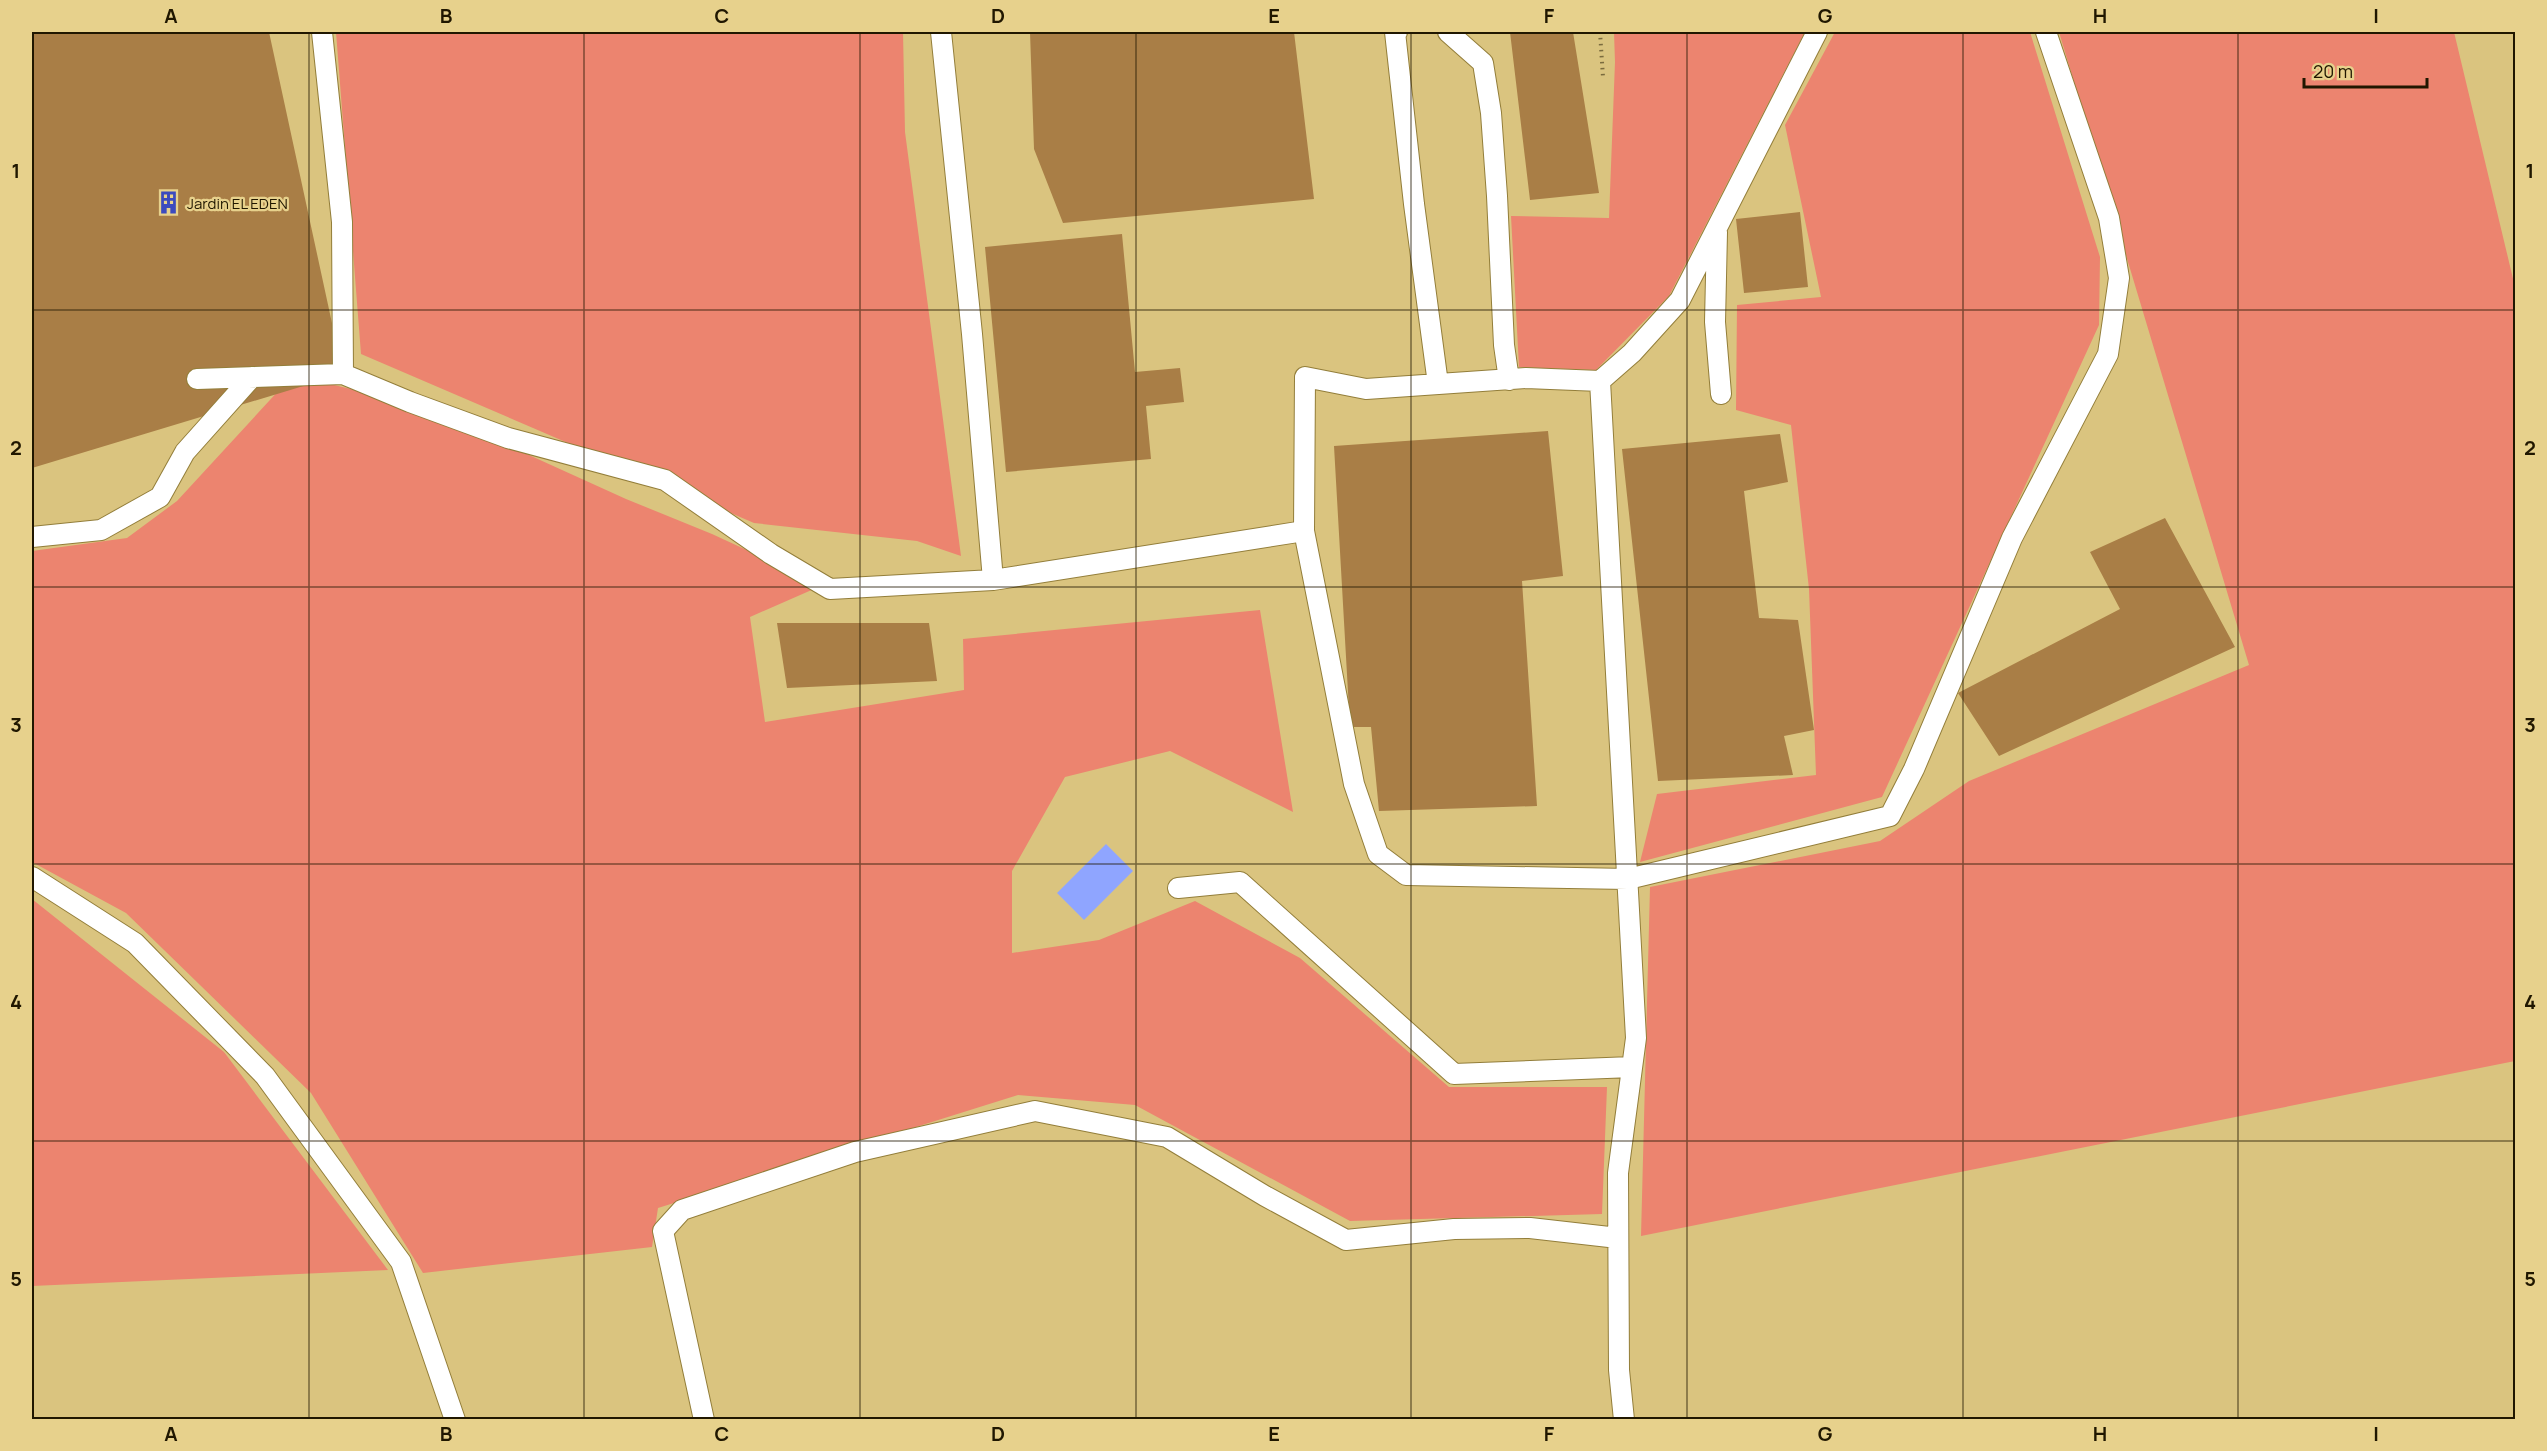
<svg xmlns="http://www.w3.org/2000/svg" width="2547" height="1451" font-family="Manrope,sans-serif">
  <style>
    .green { fill: #ec846f }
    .water { fill: #8fa5ff }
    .building { fill: #a97e46 }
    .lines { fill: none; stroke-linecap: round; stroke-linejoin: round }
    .lane-casing { stroke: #937e3a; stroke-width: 22 }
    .path { stroke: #7a6b3e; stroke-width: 4; stroke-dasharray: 1.5 4.5; stroke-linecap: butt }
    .lane { stroke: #fff; stroke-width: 20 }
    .grid { fill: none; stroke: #201700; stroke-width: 1.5; stroke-opacity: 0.55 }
    .labels { text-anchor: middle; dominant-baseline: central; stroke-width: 4.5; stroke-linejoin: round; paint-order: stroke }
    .poi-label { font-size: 15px; fill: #201700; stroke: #e7d18c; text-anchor: start }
    .neatline { fill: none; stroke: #201700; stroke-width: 2 }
    .grid-label { font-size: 20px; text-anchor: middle; font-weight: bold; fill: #201700 }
  </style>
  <rect width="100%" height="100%" fill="#dac47f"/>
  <path class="green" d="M336,32H903L905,132L961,556L917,541L754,523L361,354Z
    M1614,32H1805L1669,296L1596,370L1519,367L1511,216L1609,218L1615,62Z
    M1835,32H2030L2100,257L2099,325L1882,797L1640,862L1657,794L1816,775L1809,589L1791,425L1736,410L1737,305L1821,297L1785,125Z
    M2059,32H2454L2515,287V1061L1641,1236L1650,887L1880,841L1969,781L2249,665Z
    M293,375L421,406L626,499L712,534L823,585L750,617L765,722L964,690L963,639L1260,610L1293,812L1170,751L1065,777L1012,871V953L1099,940L1195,901L1300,958L1449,1087H1607L1602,1214L1350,1221L1135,1105L1018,1095L658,1208L652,1247L423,1273L311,1093L126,913L32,862V551L127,538L177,501Z
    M32,899L224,1052L388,1270L32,1286Z"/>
  <path class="water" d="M1106,844L1133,871L1084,920L1057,893Z"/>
  <path class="building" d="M32,32H269L343,374L32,468Z
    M1030,32H1294L1314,199L1063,223L1034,149Z
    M1510,32H1573L1599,193L1530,200Z
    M1800,212L1808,287L1744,293L1736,219Z
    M1122,234L1135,372L1180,368L1184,402L1146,406L1151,459L1006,472L985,247Z
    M1548,431L1563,576L1522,581L1537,806L1379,811L1371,727H1350L1334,446Z
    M1780,434L1788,482L1744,491L1759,618L1798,620L1814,730L1784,736L1793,775L1658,781L1622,449Z
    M2165,518L2235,647L1999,756L1958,693L2120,609L2090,552Z
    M777,623H929L937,681L787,688Z"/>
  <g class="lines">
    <defs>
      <path id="lane" d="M322,32L342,222L343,374
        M941,32L972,334L993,580
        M1397,32H1395L1414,204L1438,384
        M1448,32L1483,63L1491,113L1497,196L1504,345L1509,380
        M1817,32L1680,300L1632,353L1600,381L1526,378L1366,389L1305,377L1304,531L1354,784L1378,854L1406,875L1628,879L1890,816L1914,769L2012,538L2108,354L2119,278L2109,218L2046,32
        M1717,232L1715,322L1721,394
        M197,379L343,374L410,402L508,438L665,480L771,554L830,589L993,580L1304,531
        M1600,381L1636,1038L1618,1173L1619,1370L1624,1420
        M32,537L101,530L160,497L185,452L252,377
        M32,877L135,943L265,1076L401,1262L455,1420
        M1178,888L1240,882L1454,1074L1632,1067
        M704,1420L663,1231L682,1210L855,1152L1035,1111L1167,1137L1265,1196L1346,1240L1454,1229L1530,1228L1618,1238"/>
    </defs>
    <use href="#lane" class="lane-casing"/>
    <path class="path" d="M1600,32L1603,77"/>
    <use href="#lane" class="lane"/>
  </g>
  <path class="grid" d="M309,32V1420M584,32V1420M860,32V1420M1136,32V1420M1411,32V1420M1687,32V1420M1963,32V1420M2238,32V1420M32,310H2516M32,587H2516M32,864H2516M32,1141H2516"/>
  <defs>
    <symbol id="building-bare" viewBox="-9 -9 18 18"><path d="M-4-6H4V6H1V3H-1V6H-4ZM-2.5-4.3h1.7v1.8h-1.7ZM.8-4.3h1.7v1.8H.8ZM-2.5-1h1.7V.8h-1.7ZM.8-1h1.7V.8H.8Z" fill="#3c4abe" stroke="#e7d18c" stroke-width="2.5" paint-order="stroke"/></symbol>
  </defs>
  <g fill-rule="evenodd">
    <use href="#building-bare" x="152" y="186" width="33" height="33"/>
  </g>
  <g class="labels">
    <g class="poi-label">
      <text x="187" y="203">Jardin EL EDEN</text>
    </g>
  </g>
  <rect width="2547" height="1451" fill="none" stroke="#e7d18c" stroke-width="66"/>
  <path d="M2304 78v9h123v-9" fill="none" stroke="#201700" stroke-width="3"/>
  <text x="2313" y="78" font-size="18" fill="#201700" stroke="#e7d18c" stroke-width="4.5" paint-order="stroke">20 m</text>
  <rect x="33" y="33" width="2481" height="1385" class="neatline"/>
  <g class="grid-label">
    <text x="171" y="23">A</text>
    <text x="446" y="23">B</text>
    <text x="722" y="23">C</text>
    <text x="998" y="23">D</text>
    <text x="1274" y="23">E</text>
    <text x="1549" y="23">F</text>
    <text x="1825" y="23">G</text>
    <text x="2100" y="23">H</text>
    <text x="2376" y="23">I</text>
    <text x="16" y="178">1</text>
    <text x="2530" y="178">1</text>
    <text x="16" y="455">2</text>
    <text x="2530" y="455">2</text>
    <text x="16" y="732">3</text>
    <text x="2530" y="732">3</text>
    <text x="16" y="1009">4</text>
    <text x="2530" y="1009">4</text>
    <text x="16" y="1286">5</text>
    <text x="2530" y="1286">5</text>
    <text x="171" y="1441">A</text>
    <text x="446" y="1441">B</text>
    <text x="722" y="1441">C</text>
    <text x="998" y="1441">D</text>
    <text x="1274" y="1441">E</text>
    <text x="1549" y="1441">F</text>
    <text x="1825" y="1441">G</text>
    <text x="2100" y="1441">H</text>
    <text x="2376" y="1441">I</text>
  </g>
</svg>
